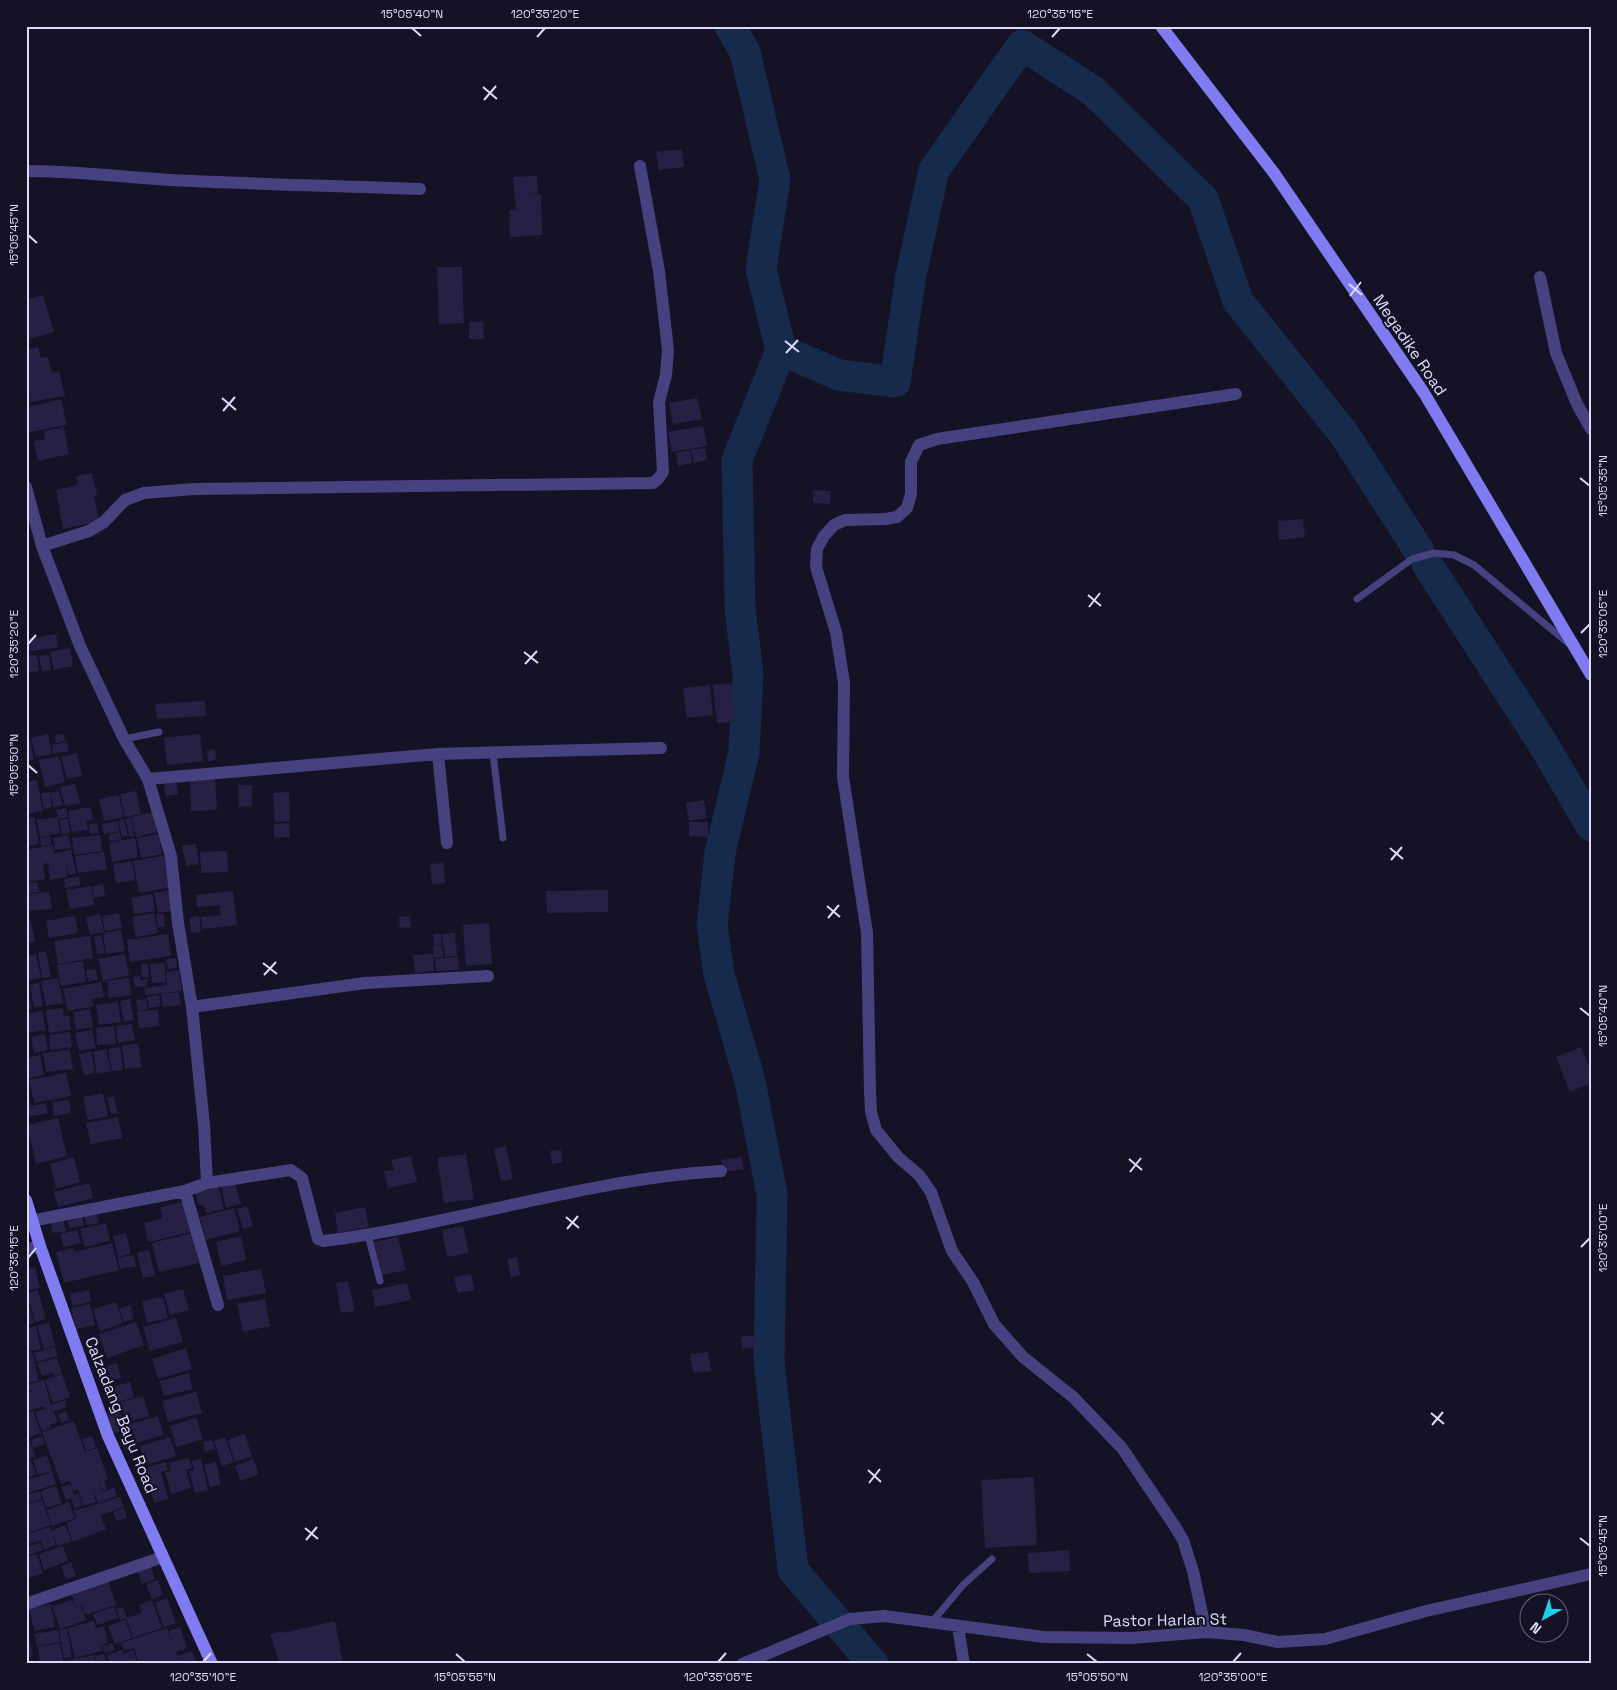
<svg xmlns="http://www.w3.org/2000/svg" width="1617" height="1690" font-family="'Space Grotesk',sans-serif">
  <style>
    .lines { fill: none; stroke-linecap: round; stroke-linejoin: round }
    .river { stroke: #162a4b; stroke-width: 31 }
    .building { fill: #272044 }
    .lane { stroke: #45427f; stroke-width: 7 }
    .street { stroke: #45427f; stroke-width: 12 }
    .secondary { stroke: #7f7bf1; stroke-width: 12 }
    .ticks { fill: none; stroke: #dedafb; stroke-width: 2 }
    .labels { text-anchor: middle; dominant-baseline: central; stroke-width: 4; stroke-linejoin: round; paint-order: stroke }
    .street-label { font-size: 16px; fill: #dedafb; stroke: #151225 }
    .neatline { fill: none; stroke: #dedafb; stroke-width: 2 }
    .ticks-label { font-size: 12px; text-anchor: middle; fill: #dedafb }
  </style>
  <rect width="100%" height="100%" fill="#151225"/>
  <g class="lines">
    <path class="river" d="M730,26L745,52L775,180L761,269L781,350L839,375L895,382L911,275L934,170L1022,45L1093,91L1203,199L1238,301L1344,434L1419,551
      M781,350L737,460L740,609L748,674L744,752L720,853L712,925L719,974L750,1081L772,1195L769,1362L793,1570L873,1664
      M1427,564L1545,747L1591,826"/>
  </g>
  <path class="building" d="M682,149L684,167L659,170L656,152Z
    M537,176L538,193L526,194H541L542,235L510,237L509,210H516L513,177Z
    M437,267H462L464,323L439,324Z
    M43,295L54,332L29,339L30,341L26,342V300Z
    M469,322H483L484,339H469Z
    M38,347L41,358L48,357L52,373L59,371L65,396L30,402L29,395L26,396V350Z
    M697,398L702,419L673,424L669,403Z
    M61,399L67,425L26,433V408Z
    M703,426L707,446L672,452L668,432Z
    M64,427L69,454L38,461L34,441L45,439L44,431Z
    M705,448L707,460L694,463L691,450Z
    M690,450L692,463L678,466L676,453Z
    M92,473L97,495L94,496L99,521L63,529L56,490L78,485L76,476Z
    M813,490L831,491L830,504L813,503Z
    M1303,519L1305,537L1279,540L1278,521Z
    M56,634L58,647L26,652V639Z
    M70,648L73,666L54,670L50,652Z
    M37,655L39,671L26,673V656Z
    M49,655L51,670L42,671L39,656Z
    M731,683L735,722L717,723L713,685Z
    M710,685L713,715L687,718L683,688Z
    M205,701L206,716L157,719L155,704Z
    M48,734L52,754L36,757L31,738Z
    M64,734L65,741L56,743L55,735Z
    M200,734L203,761L167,765L164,738Z
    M26,740H30L34,760L26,761Z
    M67,742L69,751L53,754L52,745Z
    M215,749L216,760L208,761L207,750Z
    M77,753L82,776L67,779L61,757Z
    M59,756L65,782L45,787L39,760Z
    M190,777H215L217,810L191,811Z
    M37,780L43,811L26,814V782Z
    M176,782L178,794L166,796L164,784Z
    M75,784L80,803L65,806L60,787Z
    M238,785H252V806L239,807Z
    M59,791L63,805L54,807L50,793Z
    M136,791L141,814L125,817L120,794Z
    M50,792L52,807L44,809L41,793Z
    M289,792L290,821L275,822L273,793Z
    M119,795L124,817L104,821L99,799Z
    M704,800L707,818L689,821L686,803Z
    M90,807L93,819L86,821L88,830L72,832L68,811Z
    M66,808L68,817L58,819L56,810Z
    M152,812L157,832L136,837L131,817Z
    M34,817L39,844L26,846V819Z
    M57,817L60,833L40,837L37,820Z
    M131,818L134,836L129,837L126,819Z
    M68,819L70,833L62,835L59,820Z
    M124,819L128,836L122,837L119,820Z
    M118,821L120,831L104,834L102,824Z
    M689,822H708V837L689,836Z
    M97,823L99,833L90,834L88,825Z
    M289,823L290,837L274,838V824Z
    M120,832L121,840L109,841V834Z
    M158,834L162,854L141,858L137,838Z
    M68,835L71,848L55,850L53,838Z
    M100,835L102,851L74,855L72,838Z
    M50,836L51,845L41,846L40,838Z
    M135,838L138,857L112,862L109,843Z
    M196,844L199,864L186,866L182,846Z
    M53,845L54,853L71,850L76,874L69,875L66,861L68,877L50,880L48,863L43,864L45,879L27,882L26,850Z
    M227,851L228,872L201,873L200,852Z
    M104,852L107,869L78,873L75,856Z
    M167,855L173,887L139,893L133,861Z
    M132,861L135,880L116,883L113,864Z
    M444,863L445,883L432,884L430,864Z
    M79,876L80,885L65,888L64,879Z
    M37,882L39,892L30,893L31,900V894L49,892L52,909L26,911V883Z
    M103,884L105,896L94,898L92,887Z
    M91,886L94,905L70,909L66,890Z
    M170,890L174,910L158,913L154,893Z
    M608,890V912L547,913L546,891Z
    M233,891L237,925L202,929L201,917L221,915L219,905L197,907L196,895Z
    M152,894L155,911L134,914L131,898Z
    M119,913L122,928L105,931L102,916Z
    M154,913L158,933L136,937L132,917Z
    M100,914L104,932L90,935L86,917Z
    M156,914H164L165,926L158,927Z
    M75,916L78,933L49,938L46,921Z
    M199,916L201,932L191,933L189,918Z
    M410,916L411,927L400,928L399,917Z
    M30,918L35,942L26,944V919Z
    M489,923L492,964L466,966L463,925Z
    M121,930L125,951L106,954L103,933Z
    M455,933L457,956L445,957L442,934Z
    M168,934L171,956L130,962L127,940Z
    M433,934H441L442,944L434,945Z
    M101,935L105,953L97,954L94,937Z
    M90,936L93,958L58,964L54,941Z
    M442,945L443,957L434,958L433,946Z
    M46,951L51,977L42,978L38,953Z
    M36,954L41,978L26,981V956Z
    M125,954L129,975L103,981L98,959Z
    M433,954L434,971L415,973L413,955Z
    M458,957L459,970L436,971L435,959Z
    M176,958L177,968L168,969L166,959Z
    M83,961L86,982L61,986L57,965Z
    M148,963L149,977H142L141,964Z
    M164,963L166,982L152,983L150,964Z
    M96,969L97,980L88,981L86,970Z
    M179,970L182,991L145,995L144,988L167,985L166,972Z
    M140,976V980L147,979V986L135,987L133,977Z
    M58,978L63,1003L46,1006L41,981Z
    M129,978L131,995L109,998L107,981Z
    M101,982L104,997L92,999L94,1006L68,1011L63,989Z
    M26,983L32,1009L26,1010Z
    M39,983L43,1006L34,1007L30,985Z
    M179,992L181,1005L163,1007L161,994Z
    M159,995L161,1006L149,1008L147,997Z
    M130,999L134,1020L124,1022L120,1001Z
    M146,999L147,1009L138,1011L136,1000Z
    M118,1002L121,1022L99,1025L96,1005Z
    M63,1008L64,1016L69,1015L71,1030L49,1033L46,1010Z
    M90,1009L93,1027L76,1030L73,1012Z
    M158,1010L159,1026L139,1028L137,1011Z
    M42,1011L46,1030L26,1033V1014Z
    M132,1024L135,1040L118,1043L116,1026Z
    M114,1026L116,1044L97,1045L96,1028Z
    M92,1030L96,1048L79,1051L75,1033Z
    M70,1032L72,1047L50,1050L49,1035Z
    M45,1034L48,1050L34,1053L31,1037Z
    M138,1044L142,1067L125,1069L122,1045Z
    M120,1047L123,1070L112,1071L108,1049Z
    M1581,1047L1591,1071V1083L1570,1092L1556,1057Z
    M106,1049L111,1071L97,1074L93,1052Z
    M70,1050L73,1069L46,1072L43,1053Z
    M91,1051L95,1073L84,1075L79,1054Z
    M40,1055L44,1075L29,1078L26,1058Z
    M66,1073L71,1096L34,1103L29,1080Z
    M103,1093L108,1116L88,1120L83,1097Z
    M26,1095H28L31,1106L46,1103L48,1113L26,1117Z
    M114,1096L118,1113L111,1114L107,1098Z
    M69,1100L71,1113L54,1116L52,1102Z
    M118,1117L122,1138L91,1144L86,1123Z
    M58,1118L67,1156L36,1164L27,1125Z
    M506,1146L513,1179L501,1181L494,1149Z
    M561,1150L563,1162L552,1164L550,1151Z
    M466,1154L474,1199L444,1203L437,1158Z
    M411,1156L417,1182L388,1188L384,1171L394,1170L391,1160Z
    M74,1157L80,1182L56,1189L50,1164Z
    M742,1157L744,1169L723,1172L721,1160Z
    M89,1183L93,1198L58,1207L54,1192Z
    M235,1184L241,1204L226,1208L221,1187Z
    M218,1186L224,1209L206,1213L204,1205L199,1206L195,1192Z
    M184,1202L191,1232L148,1242L144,1223L162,1218L160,1207Z
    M247,1206L253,1226L243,1229L237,1209Z
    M365,1207L369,1227L338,1233L335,1213Z
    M234,1208L240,1231L206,1240L200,1217Z
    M96,1211L99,1223L86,1225L84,1213Z
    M82,1214L84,1226L69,1228L67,1216Z
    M63,1218L66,1231L52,1233L50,1220Z
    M106,1223L110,1241L85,1247L80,1229Z
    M463,1226L469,1253L447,1257L442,1230Z
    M77,1230L81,1243L64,1247L60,1234Z
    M126,1233L131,1254L118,1257L113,1236Z
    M192,1233L199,1263L159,1272L152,1243Z
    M241,1236L246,1260L221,1266L216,1242Z
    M398,1237L406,1270L382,1275L374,1242Z
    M112,1243L119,1270L64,1283L56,1252L73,1248L75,1252Z
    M149,1250L155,1276L143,1278L137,1253Z
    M134,1255L136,1266L120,1269L118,1258Z
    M517,1257L520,1275L511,1277L507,1259Z
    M35,1267L40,1288L28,1290L26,1269Z
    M261,1269L266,1293L227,1300L223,1276Z
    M471,1274L474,1290L458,1293L454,1277Z
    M348,1281L355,1311L341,1313L336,1283Z
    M407,1283L411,1300L375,1307L372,1290Z
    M183,1289L189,1310L170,1315L164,1294Z
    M38,1290L46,1319L35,1322L30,1304L26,1305V1293Z
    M89,1290L91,1302L73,1306L70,1294Z
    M163,1297L168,1318L147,1323L142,1301Z
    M265,1299L270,1326L243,1332L237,1304Z
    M116,1302L123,1323L100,1331L93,1309Z
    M90,1304L95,1325L76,1329L71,1308Z
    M130,1305L134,1319L124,1322L119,1309Z
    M30,1309L34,1323L26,1325V1310Z
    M176,1318L183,1342L150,1351L143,1327Z
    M136,1322L144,1345L107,1358L99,1334Z
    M49,1323L55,1346L44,1349L37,1326Z
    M36,1326L41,1349L26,1352V1329Z
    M756,1335L757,1347L742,1349L741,1337Z
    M55,1347L57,1356L37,1362L34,1353Z
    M186,1348L192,1369L158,1379L152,1359Z
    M32,1352L36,1366L26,1368V1354Z
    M708,1352L711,1371L693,1373L690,1354Z
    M57,1358L62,1373L54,1376L53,1373L42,1376L37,1363Z
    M117,1363L121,1378L111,1381L107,1366Z
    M35,1366L39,1380L26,1384V1369Z
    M189,1373L192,1389L164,1396L160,1381Z
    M62,1374L70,1397L53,1403L45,1380Z
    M44,1380L51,1405L65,1400L67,1407L46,1414L54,1412L58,1422L50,1425L51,1428L42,1431L35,1412L45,1409L44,1406L26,1412V1394L33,1391L35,1398L33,1390L26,1392V1385Z
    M130,1382L134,1397L109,1405L104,1389Z
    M196,1392L202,1413L168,1422L162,1401Z
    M143,1396L149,1416L132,1421L130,1413L124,1414L121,1402Z
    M119,1409L123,1421L129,1419L130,1424L158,1416L164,1435L137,1443L132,1428L112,1434L105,1413Z
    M33,1411L41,1433L28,1438L36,1457L26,1460V1413Z
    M66,1411L69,1420L61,1423L58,1414Z
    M196,1418L203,1439L176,1447L170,1426Z
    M74,1421L85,1452L97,1448L108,1479L104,1481L107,1489L103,1491L98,1483L102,1492L114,1488L117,1496L98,1503L92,1487L96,1502L83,1506L78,1490L74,1491L70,1481L61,1484L42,1432Z
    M133,1432L137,1447L126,1450L121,1435Z
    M245,1434L252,1457L235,1462L228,1440Z
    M42,1436L45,1444L33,1448L31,1440Z
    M92,1436L96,1447L86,1451L82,1439Z
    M170,1437L176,1456L146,1465L140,1446Z
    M225,1437L234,1462L222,1466L214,1441Z
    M212,1440L215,1449L205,1452L203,1442Z
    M47,1455L52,1471L38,1475L33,1460Z
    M189,1458L192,1468L186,1470L191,1488L171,1494L165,1472L171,1471L169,1463Z
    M201,1459L208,1490L195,1493L189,1471L194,1470L192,1461Z
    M253,1459L259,1474L241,1481L235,1466Z
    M31,1461L36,1475L26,1478V1462Z
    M166,1462L168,1470L161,1472L168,1499L154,1503L144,1468Z
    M216,1462L221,1485L210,1487L204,1465Z
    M52,1472L56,1484L26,1494V1480Z
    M1034,1477L1037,1545L985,1548L981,1480Z
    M71,1484L74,1495L78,1494L82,1506L74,1509L71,1498L66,1500L61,1487Z
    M56,1486L62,1503L46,1508L41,1491Z
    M40,1491L42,1499L27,1504L26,1495Z
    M120,1497L124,1507L100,1515L106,1529L73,1542L66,1523L77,1518L74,1511Z
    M42,1500L51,1525L29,1533L26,1524V1505Z
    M69,1502L75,1518L52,1526L47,1510Z
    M124,1508L127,1518L117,1521L113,1512Z
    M65,1525L72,1541L58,1546L51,1531Z
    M50,1527L56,1545L44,1550L41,1541L26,1544V1535Z
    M40,1543L43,1550L26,1556V1547Z
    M63,1546L68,1561L44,1570L39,1554Z
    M1069,1550L1070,1571L1029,1573L1028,1553Z
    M37,1554L43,1573L26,1579V1557Z
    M71,1562L76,1576L66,1579L61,1566Z
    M150,1564L155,1579L142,1584L137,1569Z
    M158,1580L163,1595L152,1599L146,1584Z
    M108,1581L116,1605L85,1615L82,1605L76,1607L71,1593Z
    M167,1598L176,1623L164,1627L155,1603Z
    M72,1600L76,1608L81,1606L86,1620L67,1627L66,1624L67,1627L60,1629L52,1606Z
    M152,1600L162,1628L133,1638L126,1618L142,1613L139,1605Z
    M51,1604L55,1627L34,1631L29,1608Z
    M114,1607L118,1618L97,1625L93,1614Z
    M123,1607L127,1618L120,1620L116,1609Z
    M125,1620L132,1638L115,1644L108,1626Z
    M94,1621L96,1628L104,1626L108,1643L101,1645L102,1651L75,1658L68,1628Z
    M335,1621L343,1664H280L270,1634L283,1631V1633Z
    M180,1627L187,1648L176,1652L179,1664H152L151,1662L139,1664L134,1648L124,1651L121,1643L167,1628L173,1646L169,1631Z
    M67,1629L72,1657L64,1658L59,1630Z
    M58,1630L60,1642L37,1646L34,1634Z
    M26,1640H29L33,1656L26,1658Z
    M60,1643L64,1664H40L38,1647Z
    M112,1643L115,1650L105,1653L102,1646Z
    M122,1650L123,1654L133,1650L137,1662L110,1664L107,1655Z
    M192,1651L197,1664H180L177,1656Z
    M104,1654L106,1664H97L95,1656Z
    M94,1655L96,1664H66V1661Z"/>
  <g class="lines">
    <path class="lane" d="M1357,599L1412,559L1434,553L1454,555L1474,565L1568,643
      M124,739L159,732
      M493,753L503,838
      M368,1235L380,1281
      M932,1622L963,1585L992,1559"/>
    <path class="street" d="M26,171C74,171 122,177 170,180C253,184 336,186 420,189
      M1540,277L1556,353L1577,404L1591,429
      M26,487L42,546L80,646L124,739L148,779L171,856L178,923L192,1007L204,1125L207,1183
      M42,546L89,531L104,522L125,500L144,493L194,489L653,483L658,479L663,472L659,402L666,375L668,350L659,271L640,166
      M438,754L447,843
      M148,779L438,754L661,748
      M192,1007L365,983L488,976
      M185,1191L218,1305
      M31,1221L185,1191L207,1183L291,1170L302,1178L318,1239L324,1241C457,1224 587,1179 721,1171
      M26,1249L40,1246
      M26,1604L163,1557
      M958,1627L964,1664
      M1206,1632L1193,1571L1183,1540L1174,1525L1122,1448L1073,1397L1023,1357L994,1324L973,1282L952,1251L931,1192L919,1175L898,1157L876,1130L871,1112L870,1091L867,933L843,777L844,683L836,632L816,567L817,549L824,536L834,525L845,520L885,519L897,517L907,508L911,494V462L919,445L937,439L1236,394
      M742,1664L850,1619L884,1616L1044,1637L1132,1638L1206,1632L1244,1635L1278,1642L1325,1639L1426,1611L1591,1574"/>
    <path class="secondary" d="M1161,26L1274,173L1424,393L1591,675
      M26,1200L40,1246L108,1436L212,1664"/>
  </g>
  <path class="ticks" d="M412,28L421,36M537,37L545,28M1052,37L1060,28M483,87L497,99M484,100L496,86M28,235L37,243M1349,284L1362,295M1350,296L1361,282M785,341L799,352M786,353L798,340M222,398L236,410M223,411L235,397M1580,478L1590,486M1088,595L1101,606M1089,607L1100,593M1581,633L1590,624M28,644L36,635M524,652L538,663M525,664L537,651M28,765L37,773M1390,848L1403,859M1391,860L1402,847M827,906L840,917M828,918L839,905M263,963L277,974M264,975L276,962M1580,1008L1590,1016M1129,1159L1142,1170M1130,1172L1141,1158M566,1217L579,1228M567,1229L578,1216M1581,1247L1590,1238M28,1258L36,1248M1431,1413L1444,1424M1432,1425L1443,1412M868,1470L881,1482M869,1483L880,1469M305,1528L318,1539M1580,1538L1590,1546M306,1540L317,1527M456,1654L465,1662M1087,1654L1097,1662M203,1662L211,1653M718,1662L726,1653M1233,1662L1241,1653"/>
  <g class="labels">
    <g class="street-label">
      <text transform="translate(1410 345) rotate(56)">Megadike Road</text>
      <text transform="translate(121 1415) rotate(68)">Calzadang Bayu Road</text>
      <text transform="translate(1165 1620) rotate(-1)">Pastor Harlan St</text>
    </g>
  </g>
  <rect width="1617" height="1690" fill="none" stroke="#151225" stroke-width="55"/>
  <g transform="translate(1544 1618) rotate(220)"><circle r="24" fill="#151225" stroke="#65627b"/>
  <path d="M0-4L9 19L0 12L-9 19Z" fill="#1bd1e6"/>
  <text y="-8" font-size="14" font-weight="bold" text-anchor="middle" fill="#dedafb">N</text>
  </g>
  <rect x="28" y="28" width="1562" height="1634" class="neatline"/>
  <g class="ticks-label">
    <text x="412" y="18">15°05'40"N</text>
    <text x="545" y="18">120°35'20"E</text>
    <text x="1060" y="18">120°35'15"E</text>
    <text transform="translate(14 235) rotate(-90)" y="4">15°05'45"N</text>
    <text transform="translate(1603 486) rotate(-90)" y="4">15°05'35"N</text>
    <text transform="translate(1603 624) rotate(-90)" y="4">120°35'05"E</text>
    <text transform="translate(14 644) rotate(-90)" y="4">120°35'20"E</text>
    <text transform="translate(14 765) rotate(-90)" y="4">15°05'50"N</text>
    <text transform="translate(1603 1016) rotate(-90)" y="4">15°05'40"N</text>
    <text transform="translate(1603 1238) rotate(-90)" y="4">120°35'00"E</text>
    <text transform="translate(14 1258) rotate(-90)" y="4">120°35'15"E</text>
    <text transform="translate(1603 1546) rotate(-90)" y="4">15°05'45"N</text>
    <text x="203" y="1681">120°35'10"E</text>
    <text x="465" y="1681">15°05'55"N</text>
    <text x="718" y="1681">120°35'05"E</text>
    <text x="1097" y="1681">15°05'50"N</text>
    <text x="1233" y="1681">120°35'00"E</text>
  </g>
</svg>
